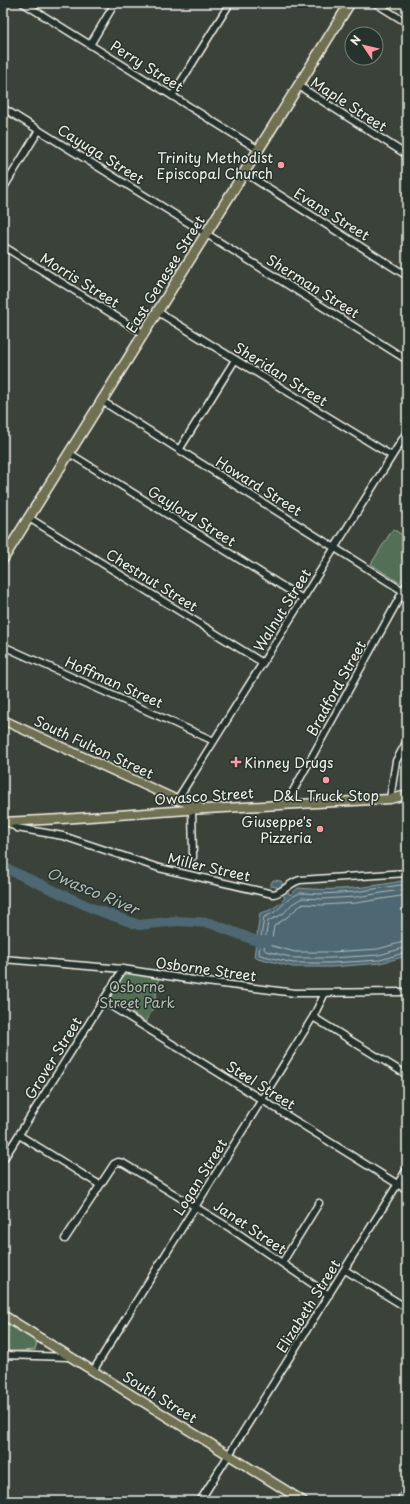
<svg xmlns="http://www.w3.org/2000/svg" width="410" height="1504" font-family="'Playpen Sans',sans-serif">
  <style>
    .green { fill: #536f57; stroke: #a4b0a0 }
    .water { fill: #4e6873; stroke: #909fa2 }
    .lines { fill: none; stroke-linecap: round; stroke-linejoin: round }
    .shore { stroke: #b2bab9; stroke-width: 1 }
    .river { stroke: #4e6873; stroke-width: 10 }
    .minor-casing { stroke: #f4f1e8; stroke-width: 9 }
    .major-casing { stroke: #f4f1e8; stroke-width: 11 }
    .highway-casing { stroke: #f4f1e8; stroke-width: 12 }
    .minor { stroke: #26332d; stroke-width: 6 }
    .major { stroke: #706f52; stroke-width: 8 }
    .highway { stroke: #706f52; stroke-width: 9 }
    .poi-dot { fill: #ff9aa2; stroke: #26332d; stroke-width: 1.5 }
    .labels { text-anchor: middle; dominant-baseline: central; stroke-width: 3; stroke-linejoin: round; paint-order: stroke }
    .street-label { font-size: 14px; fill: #f4f1e8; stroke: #26332d }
    .poi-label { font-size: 14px; fill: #f4f1e8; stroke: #26332d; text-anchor: end }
    .park-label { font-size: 14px; fill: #b4bdae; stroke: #26332d }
    .water-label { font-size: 15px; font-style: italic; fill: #b2bab9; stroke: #26332d }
  </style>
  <rect width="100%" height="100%" fill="#3b4239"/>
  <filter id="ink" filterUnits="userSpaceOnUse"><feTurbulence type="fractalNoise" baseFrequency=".025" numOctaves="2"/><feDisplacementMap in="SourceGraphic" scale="8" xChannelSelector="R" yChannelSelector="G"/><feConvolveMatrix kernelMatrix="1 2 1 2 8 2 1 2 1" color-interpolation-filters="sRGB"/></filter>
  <g filter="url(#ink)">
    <path class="green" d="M393,529L407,538V572L400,583L371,564Z
      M128,973L159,978L154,1007L146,1022L112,1001L110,998L123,976Z
      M3,1321L37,1342L35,1350L3,1352Z"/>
    <path class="water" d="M273,880L281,881L290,895L298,888C335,892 371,887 407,880V956L380,963L332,967H293L254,957L260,913C271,911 277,906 285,898L277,887L270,886Z"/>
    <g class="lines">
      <path class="shore" d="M407,884L355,892L322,894L300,893C296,895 291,897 288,900C278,908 278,912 264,917L259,953L260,955L293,963H331L380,960L407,952
        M407,889L356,897L322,899L302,898L292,904L283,914L268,921L264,949L266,951L294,958H331L379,955L407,947
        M407,895L356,903L322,905L303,904L296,909L286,918L274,926L271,945L273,946L295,952H331L378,949L407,941"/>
      <path class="river" d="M3,867L94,909L139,925L177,921L210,923L257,941H269"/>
      <defs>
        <path id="minor" d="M23,3L259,150
          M375,3L407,23
          M90,45L115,3
          M299,86L407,155
          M172,96L230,3
          M3,108L242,256L407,360
          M245,173L407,276
          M3,189L39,130
          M3,246L144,334
          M158,312L392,456
          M102,401L403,591
          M179,450L235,360
          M69,453L303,599
          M29,518L263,663
          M3,646L214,741
          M390,799L396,761L407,741
          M177,800L407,432
          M286,804L407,584
          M192,809L193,857
          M8,822L17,828L63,836L159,868L273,894C283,893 290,882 300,880L407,873
          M3,959L123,969L206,982L295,993L407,992
          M103,1001L407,1190
          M313,1017L407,1075
          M19,1135L100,1185
          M3,1160L123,969
          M65,1239L114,1164L118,1162L123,1163L230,1228L329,1295
          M282,1263L319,1203
          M345,1270L407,1308
          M3,1355L69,1357
          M93,1371L266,1093L313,1017L325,993
          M3,1496L11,1501
          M200,1501L407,1169
          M400,1501L407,1489"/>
        <path id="major" d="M3,720L177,800L199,806
          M3,822L62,819L188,810L390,799L407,795
          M3,1315L303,1501"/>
        <path id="highway" d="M3,559L350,3"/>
      </defs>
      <use href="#minor" class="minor-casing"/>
      <use href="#major" class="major-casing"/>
      <use href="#highway" class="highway-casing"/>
      <use href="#minor" class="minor"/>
      <use href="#major" class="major"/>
      <use href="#highway" class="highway"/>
    </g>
  </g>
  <g class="poi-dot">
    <circle cx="281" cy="165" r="4"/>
    <path d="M234 756h4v4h4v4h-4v4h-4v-4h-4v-4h4z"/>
    <circle cx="326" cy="780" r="4"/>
    <circle cx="320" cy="829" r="4"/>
  </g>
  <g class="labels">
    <g class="street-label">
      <text transform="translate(147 66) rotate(32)">Perry Street</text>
      <text transform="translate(349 104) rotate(33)">Maple Street</text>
      <text transform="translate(101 154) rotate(32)">Cayuga Street</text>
      <text transform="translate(332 214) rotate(32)">Evans Street</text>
      <text transform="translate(165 274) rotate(-58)">East Genesee Street</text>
      <text transform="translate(80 280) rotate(32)">Morris Street</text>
      <text transform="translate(313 286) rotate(32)">Sherman Street</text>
      <text transform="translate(281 374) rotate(32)">Sheridan Street</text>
      <text transform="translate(259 486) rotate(32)">Howard Street</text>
      <text transform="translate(192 516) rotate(32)">Gaylord Street</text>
      <text transform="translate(152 580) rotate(32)">Chestnut Street</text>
      <text transform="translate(282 610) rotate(-58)">Walnut Street</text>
      <text transform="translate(114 682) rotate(24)">Hoffman Street</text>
      <text transform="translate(336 688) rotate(-61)">Bradford Street</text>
      <text transform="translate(94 747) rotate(25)">South Fulton Street</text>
      <text transform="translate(204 796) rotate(-4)">Owasco Street</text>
      <text transform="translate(209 867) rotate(13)">Miller Street</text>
      <text transform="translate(206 969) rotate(8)">Osborne Street</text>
      <text transform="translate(53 1058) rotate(-58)">Grover Street</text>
      <text transform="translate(261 1085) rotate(32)">Steel Street</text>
      <text transform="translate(200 1177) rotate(-58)">Logan Street</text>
      <text transform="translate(250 1227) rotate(34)">Janet Street</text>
      <text transform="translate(308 1306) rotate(-58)">Elizabeth Street</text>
      <text transform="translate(160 1397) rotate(32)">South Street</text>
    </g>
    <g class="poi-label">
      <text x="273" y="157">Trinity Methodist<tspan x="273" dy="16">Episcopal Church</tspan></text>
      <text x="244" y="762" text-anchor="start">Kinney Drugs</text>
      <text x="326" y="795" text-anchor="middle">D&amp;L Truck Stop</text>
      <text x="312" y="821">Giuseppe's<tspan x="312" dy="16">Pizzeria</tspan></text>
    </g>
    <g class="park-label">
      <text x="137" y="986">Osborne<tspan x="137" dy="16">Street Park</tspan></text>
    </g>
    <g class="water-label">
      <text transform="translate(93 890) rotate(23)">Owasco River</text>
    </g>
  </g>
  <rect width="410" height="1504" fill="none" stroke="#26332d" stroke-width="16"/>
  <rect x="8" y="8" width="394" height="1488" fill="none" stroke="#f4f1e8" stroke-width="1.5" filter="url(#ink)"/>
  <g transform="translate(364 46) rotate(305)"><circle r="19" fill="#26332d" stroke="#787f78"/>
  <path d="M0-3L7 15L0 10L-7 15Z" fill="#ff9aa2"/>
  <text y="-6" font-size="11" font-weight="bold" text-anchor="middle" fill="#f4f1e8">N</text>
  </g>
</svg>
